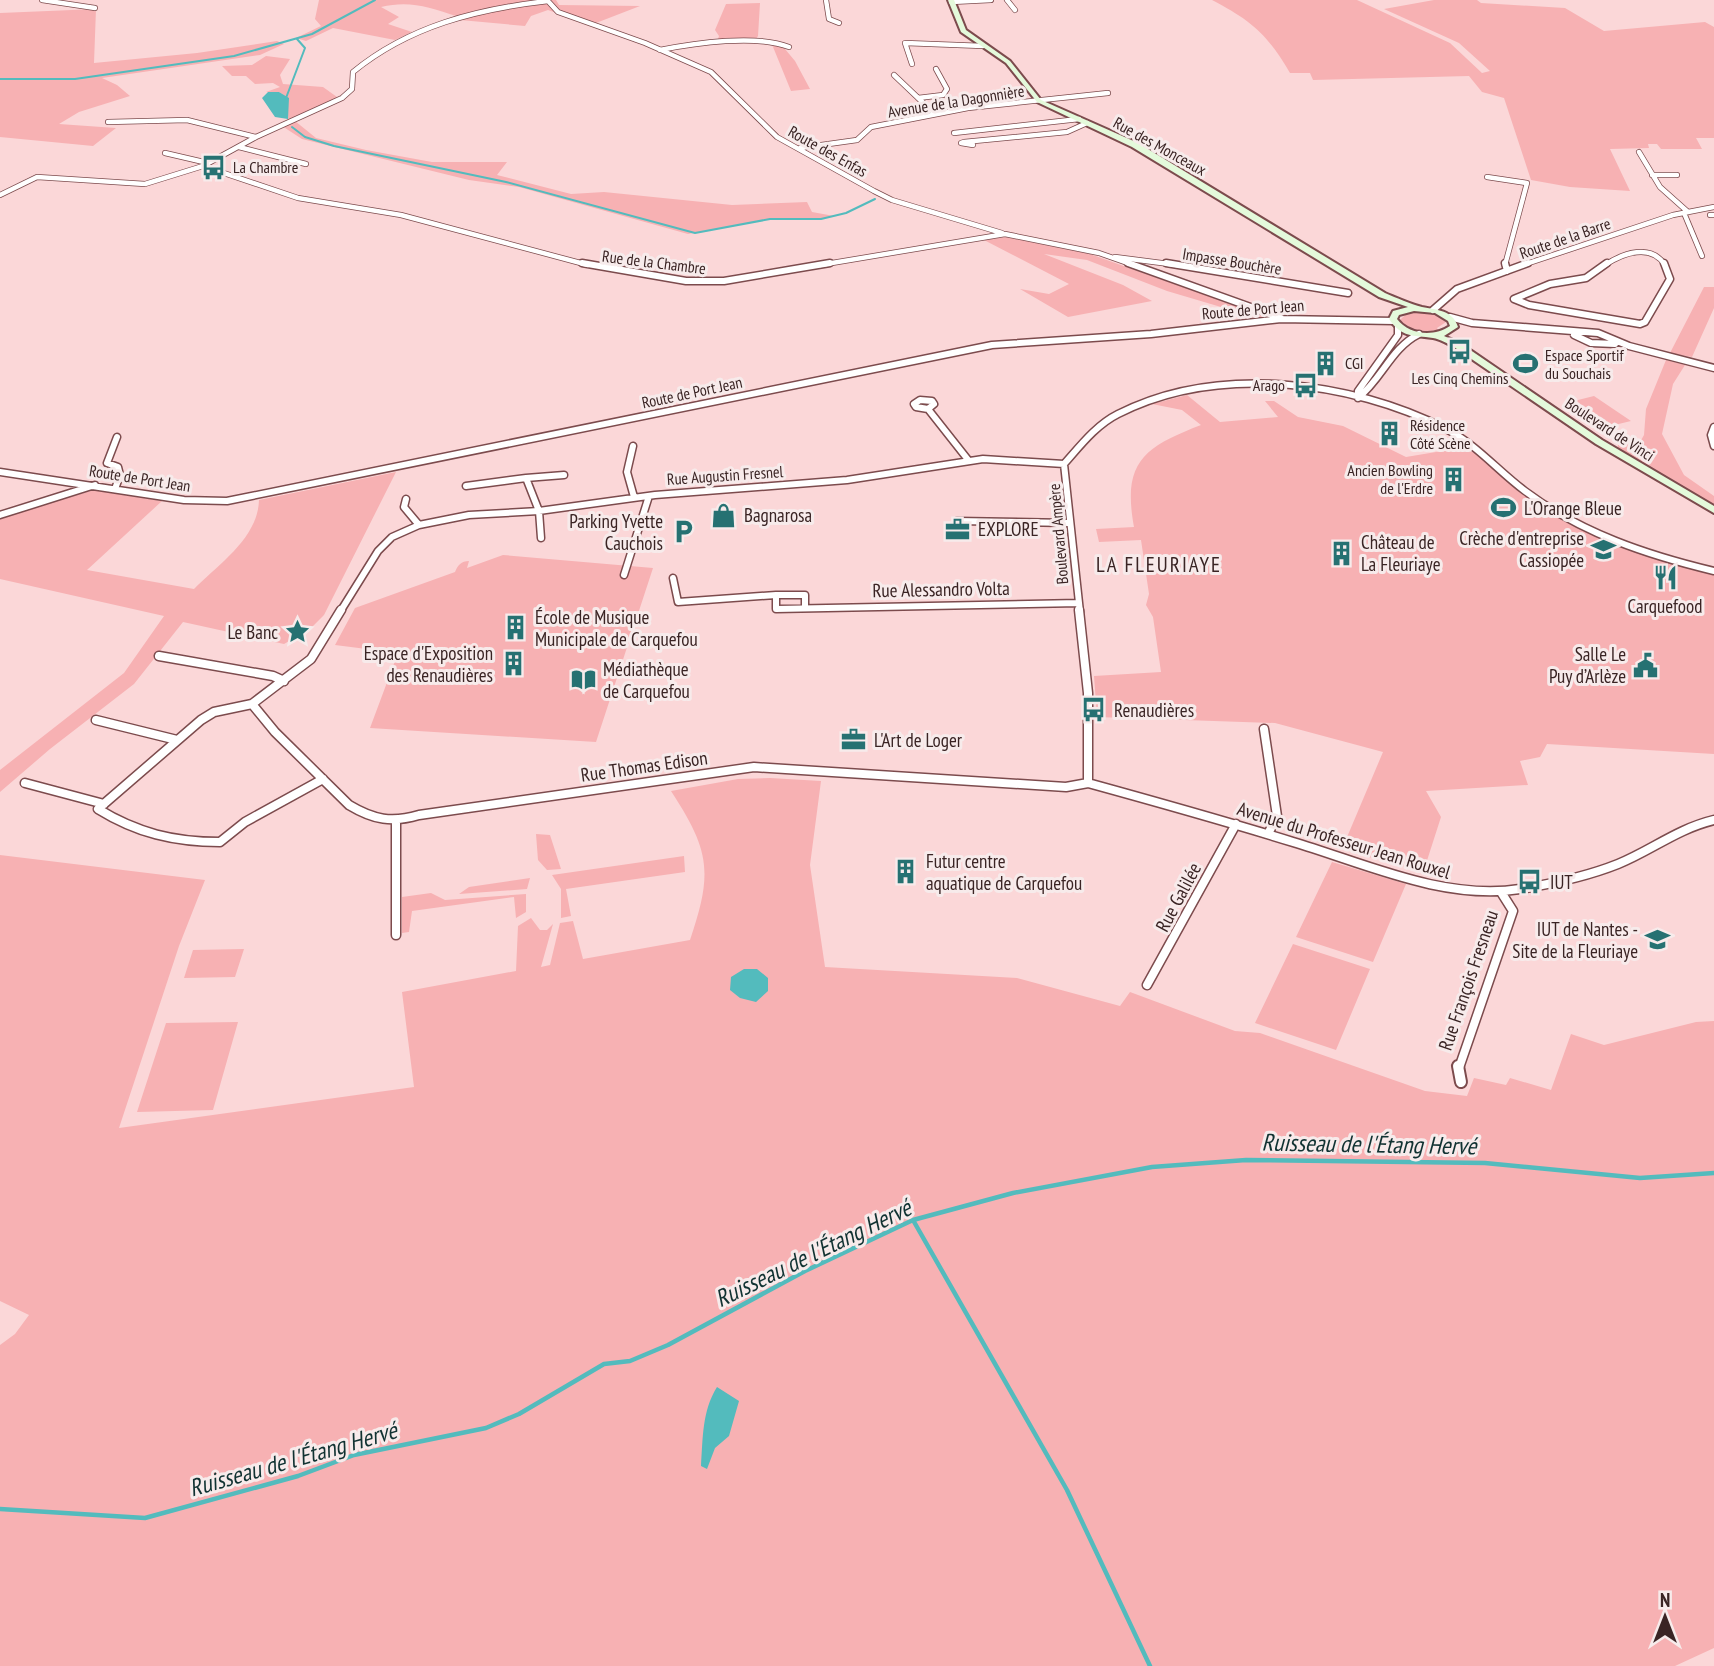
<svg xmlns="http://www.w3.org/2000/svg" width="1714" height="1666" font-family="'PT Sans Narrow',sans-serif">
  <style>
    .green { fill: #f7b1b3 }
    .water { fill: #53bbbd }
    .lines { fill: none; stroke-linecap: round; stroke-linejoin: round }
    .stream-far1 { stroke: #53bbbd; stroke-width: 2 }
    .stream { stroke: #53bbbd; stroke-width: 4.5 }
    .street-far3-casing { stroke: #7c4b4d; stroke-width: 6 }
    .street-far2-casing { stroke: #7c4b4d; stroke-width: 9 }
    .street-far1-casing { stroke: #7c4b4d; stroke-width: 11 }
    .street-casing { stroke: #7c4b4d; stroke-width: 14 }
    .secondary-casing { stroke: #7c4b4d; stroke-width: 4 }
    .street-far3 { stroke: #fff; stroke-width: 4.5 }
    .street-far2 { stroke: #fff; stroke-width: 6 }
    .street-far1 { stroke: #fff; stroke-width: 8 }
    .street { stroke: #fff; stroke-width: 10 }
    .secondary { fill: #e4fadb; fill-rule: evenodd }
    .labels { text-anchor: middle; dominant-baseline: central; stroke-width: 6; stroke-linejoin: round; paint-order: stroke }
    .far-street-label { font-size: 16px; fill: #3a2424; stroke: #f7ebeb }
    .far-poi-label { font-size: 16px; fill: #3a2424; stroke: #f7ebeb; text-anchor: start }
    .poi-label { font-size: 19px; fill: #3a2424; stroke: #f7ebeb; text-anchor: start }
    .street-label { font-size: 19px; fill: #3a2424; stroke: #f7ebeb }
    .neighbourhood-label { font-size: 21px; letter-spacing: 2px; fill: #3a2424; stroke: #f7ebeb }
    .near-water-label { font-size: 24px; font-style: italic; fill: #113232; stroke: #f7ebeb }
  </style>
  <rect width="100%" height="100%" fill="#fbd7d8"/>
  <path class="green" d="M319,0H556L559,5L640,6L596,23L587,24L548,10L531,16L525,26L449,19L456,16C429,7 409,0 381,7L399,17L388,24L412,32L395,40L333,28L306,41L296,38L321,26L315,19Z
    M1212,0H1357L1450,43L1482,73L1490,71L1459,43L1384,9L1434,0H1477L1481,3L1565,8L1604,31L1705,22L1714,27V138H1696L1702,149H1661L1657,144H1648L1649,148L1610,149L1630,191L1570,187L1531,180L1504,98L1482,92L1469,76L1313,80L1310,73H1290C1267,34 1252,21 1212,0Z
    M760,3L758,36L754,42H717L719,36L715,30L726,4Z
    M96,9L94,63L197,53L277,41L284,44L260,55L102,78L117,85L130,96L79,112L59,124L116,128L93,146L0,137V13Z
    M771,42L780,43L795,61L810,89L791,91Z
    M266,56L290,59L280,75L283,84L323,87L337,97L324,106L288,119V98L279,92H266L280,87L273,83L255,84L246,76H232L222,66L252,65Z
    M295,121L316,138L366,150L432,162H507L497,175L571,194L604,192L732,205L807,202L812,212L834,216L821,219L775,218L688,234L519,187L469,180L302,139L282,126Z
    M1006,237L1090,254L1264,316L1258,318L1167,291L1087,260L1044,254L1123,285L1152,301L1068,317L1020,289L1049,294L1069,284L984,240Z
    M1704,287H1714V308L1692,357L1670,353Z
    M1421,311L1436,314L1446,322L1437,328L1438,330C1424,332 1409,332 1400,320L1408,312Z
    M1666,360L1685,365L1673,384L1662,434L1684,475L1714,496V505L1617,450L1618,445L1640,442L1644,435L1646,409Z
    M1187,395L1220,422L1278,417L1265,401H1274L1298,417L1343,426L1406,457L1460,448L1478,454L1563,517L1638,552L1714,574V754L1547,744L1540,757L1520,761L1528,785L1426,791L1441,817L1423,873L1342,849L1383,752L1275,723L1097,717L1094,676L1161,672L1153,617L1146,605L1149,594L1141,540L1099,542L1096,529L1134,527C1122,462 1144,447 1201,425L1182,410L1152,404Z
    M1594,396L1631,421L1602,428L1566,403Z
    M396,472L324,615L310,629L284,644L183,622L134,684L50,749L0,792V770L124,673L164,616L0,579V517L94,490L162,501L87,570L194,589C219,564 258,538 259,500Z
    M503,555L653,568L596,742L370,728L398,653L335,645L355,608L455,572C458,565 461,561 469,561L467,568Z
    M770,778L821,781L810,865L825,967L1017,978L1120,1006L1130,992L1235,1031L1260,1033L1425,1091L1467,1096L1474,1078L1506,1085L1510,1078L1551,1090L1571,1034L1604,1045L1696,1022L1714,1021V1648L1675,1666H0V1345L15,1334L29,1315L0,1301V855L205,880L179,946L119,1128L414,1087L402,992L516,971L518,926L531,918L540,930H547L553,924L541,967L550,965L560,923L573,921L583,959L690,940C713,872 710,851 671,791L738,779Z
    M536,834L550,835L561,869L547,870L538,860Z
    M684,856L685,872L566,889L571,916L561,918V889L552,875Z
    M1332,862L1406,884L1373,962L1296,937Z
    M530,878L527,889L459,894L469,887Z
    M431,893L445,900L526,894V912L516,918L514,897L412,911L409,932L402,933V897Z
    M1293,944L1370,969L1336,1050L1255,1023Z
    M244,949L235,977L184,978L193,950Z
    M238,1022L213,1110L137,1112L166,1023Z"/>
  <path class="water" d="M268,92H279L289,98L288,119L275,117L262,98Z
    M744,969H757L768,978V991L756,1002L740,998L730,990L731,977Z
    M717,1387L739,1401L729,1436L715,1448L707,1469L701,1466C703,1438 702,1411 717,1387Z"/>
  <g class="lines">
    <path class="stream-far1" d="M0,79H75L234,56L312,34L375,0
      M286,98L305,48L297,39
      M292,127L305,137L334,146L506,182L695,233L770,219H821L846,213L875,199"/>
    <path class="stream" d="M913,1220L1067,1490L1150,1666
      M0,1509L145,1518L298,1476L354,1455L486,1428L519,1414L604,1364L630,1361L668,1345L805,1271L913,1220L1013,1193L1152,1167L1246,1160L1485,1163L1640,1178L1714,1173"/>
    <defs>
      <path id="street-far3" d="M42,0L95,8
        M547,0L558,12L645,43L711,72L777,137L874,191L892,200L1002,233
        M826,0L829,19L839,23
        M1007,0L1015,10
        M951,2L991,0
        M660,50C695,43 756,34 789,47
        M912,64L905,43L983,46
        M894,75L935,114
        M918,98L943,95L947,89L936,69
        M108,122L187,120L256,137
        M954,133L1079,119
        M968,142L973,145L961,143L964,142L1067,132L1087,123
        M239,147L306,164
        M800,148L857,140L871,127L968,108L1108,93
        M1639,152L1660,187L1688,212
        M165,153L208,163
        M203,166L298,198L401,215L588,265
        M1652,175H1677
        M1487,177L1527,183L1505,265
        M0,195L37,177L145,184L203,166L256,137L342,98L352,89L353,72C409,26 477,9 548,1
        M1684,213L1702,256
        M1710,215H1714
        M1115,257L1177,265
        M820,265L1005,234L1099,253L1133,265
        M1523,265L1673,215L1714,207
        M1605,265C1623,253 1651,243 1665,265"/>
      <path id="street-far2" d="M582,263L686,281H724L830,263
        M1128,263L1281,318
        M1166,263L1348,293
        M1505,263L1507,271
        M1607,263L1586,278L1550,284L1514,299L1529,305L1640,324L1645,322L1670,279L1664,263
        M1433,310L1457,289L1528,263
        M1450,317L1472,323L1598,333L1629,346L1714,368
        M1574,335L1591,343L1615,344
        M1358,398C1382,379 1391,348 1419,334
        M1358,398V391L1398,335V326
        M920,400L932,401L934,404L928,409L916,407L914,404Z
        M928,409L969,461
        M1714,427L1711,435L1714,446
        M633,446L627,472L634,497
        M0,472L184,500L227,501L992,345L1151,334L1281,319L1394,321
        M526,478L564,475
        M466,486L526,478L539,511L541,538
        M115,489L120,475L118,467L107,463L117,437
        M406,499L404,507L419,525
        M0,515L95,485
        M957,521L1069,523
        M624,575L649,496
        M673,578L678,602L776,595V609L1079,603
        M776,595H805V608
        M340,612L378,551L392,537L419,525L469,515L539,511L655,495L847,480L983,459L1064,464
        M1080,612L1064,464C1080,446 1096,425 1118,414C1216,364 1350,380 1446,429C1476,444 1498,471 1525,491C1581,533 1647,555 1714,571"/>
      <path id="street-far1" d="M1079,610L1088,693V783C1157,802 1225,821 1293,842C1364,863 1444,901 1520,889C1551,884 1588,876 1618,864C1652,850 1677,829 1714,820
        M159,656L273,676L284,681
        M252,704L311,659L341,610
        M252,704L275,732L349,805C374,820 392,823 419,815L754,767L1066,787L1088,783
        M252,704L214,712L201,720L98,809C137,833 174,842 220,842L245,822L323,779
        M96,720L177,740
        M1264,729L1277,816L1268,834
        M25,783L104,804
        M396,822V935
        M1147,985L1236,824
        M1459,1068L1513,911L1501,892"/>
      <path id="street" d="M1458,1066L1461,1082"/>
      <path id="secondary" d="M948,0H954L966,30L1010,61L1041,100L1138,143L1385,293C1397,298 1410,304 1422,307C1437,310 1453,310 1458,327L1444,336L1460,343L1602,440L1714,506V513L1596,444L1454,347C1448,344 1440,339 1433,338C1413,335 1402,338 1389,319L1393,311L1408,307L1379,297L1132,147L1037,102L1006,63L961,32ZM1414,311L1435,313L1448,321L1450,326C1434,337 1409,335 1397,319L1399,315Z"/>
    </defs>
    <use href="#street-far3" class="street-far3-casing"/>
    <use href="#street-far2" class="street-far2-casing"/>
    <use href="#street-far1" class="street-far1-casing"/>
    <use href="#street" class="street-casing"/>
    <use href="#secondary" class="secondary-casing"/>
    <use href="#street-far3" class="street-far3"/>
    <use href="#street-far2" class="street-far2"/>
    <use href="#street-far1" class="street-far1"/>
    <use href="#street" class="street"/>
    <use href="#secondary" class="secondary"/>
  </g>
  <defs>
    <symbol id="bus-bare" viewBox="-9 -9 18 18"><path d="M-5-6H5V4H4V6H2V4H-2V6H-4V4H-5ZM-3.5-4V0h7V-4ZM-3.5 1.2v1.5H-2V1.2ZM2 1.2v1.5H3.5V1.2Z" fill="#267172" stroke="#f7ebeb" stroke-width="2.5" paint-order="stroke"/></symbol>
    <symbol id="building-bare" viewBox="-9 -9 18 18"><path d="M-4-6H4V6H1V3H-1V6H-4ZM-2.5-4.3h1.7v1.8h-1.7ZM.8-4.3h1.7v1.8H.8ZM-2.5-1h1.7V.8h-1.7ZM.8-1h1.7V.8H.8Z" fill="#267172" stroke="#f7ebeb" stroke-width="2.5" paint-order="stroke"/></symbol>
    <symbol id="stadium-bare" viewBox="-9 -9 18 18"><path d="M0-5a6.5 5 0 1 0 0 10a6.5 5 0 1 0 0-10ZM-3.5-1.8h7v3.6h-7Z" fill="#267172" stroke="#f7ebeb" stroke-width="2.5" paint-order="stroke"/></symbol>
    <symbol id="shop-bare" viewBox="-9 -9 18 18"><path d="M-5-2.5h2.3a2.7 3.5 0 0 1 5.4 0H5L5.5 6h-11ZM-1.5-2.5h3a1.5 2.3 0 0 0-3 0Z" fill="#267172" stroke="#f7ebeb" stroke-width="2.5" paint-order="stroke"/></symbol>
    <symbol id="office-bare" viewBox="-9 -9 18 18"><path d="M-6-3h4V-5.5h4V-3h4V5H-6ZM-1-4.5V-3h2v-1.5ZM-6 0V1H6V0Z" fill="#267172" stroke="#f7ebeb" stroke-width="2.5" paint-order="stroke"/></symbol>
    <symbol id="parking-bare" viewBox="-9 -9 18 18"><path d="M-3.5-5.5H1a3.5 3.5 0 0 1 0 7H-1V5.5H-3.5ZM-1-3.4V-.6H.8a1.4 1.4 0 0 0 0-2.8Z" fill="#267172" stroke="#f7ebeb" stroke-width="2.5" paint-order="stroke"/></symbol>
    <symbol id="school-bare" viewBox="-9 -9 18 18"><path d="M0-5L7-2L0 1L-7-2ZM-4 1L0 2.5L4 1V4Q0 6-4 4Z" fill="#267172" stroke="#f7ebeb" stroke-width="2.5" paint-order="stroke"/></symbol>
    <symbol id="restaurant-bare" viewBox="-9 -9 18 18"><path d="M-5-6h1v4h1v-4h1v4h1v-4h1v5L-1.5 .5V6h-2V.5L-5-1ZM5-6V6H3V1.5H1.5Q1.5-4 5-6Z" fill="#267172" stroke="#f7ebeb" stroke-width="2.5" paint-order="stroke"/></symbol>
    <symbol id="sight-bare" viewBox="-9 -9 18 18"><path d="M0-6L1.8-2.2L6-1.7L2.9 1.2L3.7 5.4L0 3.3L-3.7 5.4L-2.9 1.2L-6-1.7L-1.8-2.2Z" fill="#267172" stroke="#f7ebeb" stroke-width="2.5" paint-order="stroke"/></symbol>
    <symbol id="civic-bare" viewBox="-9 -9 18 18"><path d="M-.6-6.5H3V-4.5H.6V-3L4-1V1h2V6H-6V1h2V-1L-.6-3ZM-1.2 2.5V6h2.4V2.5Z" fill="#267172" stroke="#f7ebeb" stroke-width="2.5" paint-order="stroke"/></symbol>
    <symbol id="library-bare" viewBox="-9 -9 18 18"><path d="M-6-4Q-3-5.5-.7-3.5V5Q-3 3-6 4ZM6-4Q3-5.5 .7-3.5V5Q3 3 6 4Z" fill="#267172" stroke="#f7ebeb" stroke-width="2.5" paint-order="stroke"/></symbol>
    <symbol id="university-bare" viewBox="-9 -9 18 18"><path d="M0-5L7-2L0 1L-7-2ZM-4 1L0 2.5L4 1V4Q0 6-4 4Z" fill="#267172" stroke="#f7ebeb" stroke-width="2.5" paint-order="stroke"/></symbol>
  </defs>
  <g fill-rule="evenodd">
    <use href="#bus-bare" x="196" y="150" width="35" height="35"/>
    <use href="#bus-bare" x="1442" y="334" width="35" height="35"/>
    <use href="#building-bare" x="1308" y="346" width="35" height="35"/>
    <use href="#stadium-bare" x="1508" y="346" width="35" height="35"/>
    <use href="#bus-bare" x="1288" y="368" width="35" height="35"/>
    <use href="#building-bare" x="1372" y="416" width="35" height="35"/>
    <use href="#building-bare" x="1436" y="462" width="35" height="35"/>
    <use href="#stadium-bare" x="1486" y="490" width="35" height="35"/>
    <use href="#shop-bare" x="706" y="498" width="35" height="35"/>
    <use href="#office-bare" x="940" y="512" width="35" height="35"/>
    <use href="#parking-bare" x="666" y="514" width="35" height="35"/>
    <use href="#school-bare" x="1586" y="532" width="35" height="35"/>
    <use href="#building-bare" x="1324" y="536" width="35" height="35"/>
    <use href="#restaurant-bare" x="1648" y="560" width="35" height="35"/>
    <use href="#building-bare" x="498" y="610" width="35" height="35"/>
    <use href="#sight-bare" x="280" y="614" width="35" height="35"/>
    <use href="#building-bare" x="496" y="646" width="35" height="35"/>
    <use href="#civic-bare" x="1628" y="648" width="35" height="35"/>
    <use href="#library-bare" x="566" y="662" width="35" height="35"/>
    <use href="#bus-bare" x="1076" y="692" width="35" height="35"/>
    <use href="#office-bare" x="836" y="722" width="35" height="35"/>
    <use href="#building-bare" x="888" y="854" width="35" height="35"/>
    <use href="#bus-bare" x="1512" y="864" width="35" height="35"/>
    <use href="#university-bare" x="1640" y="922" width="35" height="35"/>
  </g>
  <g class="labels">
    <g class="far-street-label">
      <text transform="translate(956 101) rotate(-9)">Avenue de la Dagonnière</text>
      <text transform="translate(1160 146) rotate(29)">Rue des Monceaux</text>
      <text transform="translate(828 151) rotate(29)">Route des Enfas</text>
      <text transform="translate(1565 238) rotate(-19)">Route de la Barre</text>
      <text transform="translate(1232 261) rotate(9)">Impasse Bouchère</text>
      <text transform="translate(654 262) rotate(7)">Rue de la Chambre</text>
      <text transform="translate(1253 309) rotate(-5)">Route de Port Jean</text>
      <text transform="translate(692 392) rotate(-12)">Route de Port Jean</text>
      <text transform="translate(1610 429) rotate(33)">Boulevard de Vinci</text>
      <text transform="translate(725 475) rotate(-4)">Rue Augustin Fresnel</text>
      <text transform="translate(140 478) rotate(9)">Route de Port Jean</text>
      <text transform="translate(1058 534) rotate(-95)">Boulevard Ampère</text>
    </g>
    <g class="far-poi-label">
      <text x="233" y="167">La Chambre</text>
      <text x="1545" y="355">Espace Sportif<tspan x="1545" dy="18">du Souchais</tspan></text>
      <text x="1345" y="363">CGI</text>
      <text x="1460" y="378" text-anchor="middle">Les Cinq Chemins</text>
      <text x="1285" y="385" text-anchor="end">Arago</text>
      <text x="1410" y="425">Résidence<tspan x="1410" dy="18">Côté Scène</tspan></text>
      <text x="1433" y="470" text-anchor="end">Ancien Bowling<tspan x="1433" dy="18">de l'Erdre</tspan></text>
    </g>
    <g class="poi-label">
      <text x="1524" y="508">L'Orange Bleue</text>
      <text x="744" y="515">Bagnarosa</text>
      <text x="663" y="521" text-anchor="end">Parking Yvette<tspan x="663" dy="22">Cauchois</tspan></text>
      <text x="978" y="529">EXPLORE</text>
      <text x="1584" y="538" text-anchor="end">Crèche d'entreprise<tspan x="1584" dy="22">Cassiopée</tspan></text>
      <text x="1361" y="542">Château de<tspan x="1361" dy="22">La Fleuriaye</tspan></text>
      <text x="1665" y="606" text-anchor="middle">Carquefood</text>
      <text x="535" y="617">École de Musique<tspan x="535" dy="22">Municipale de Carquefou</tspan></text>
      <text x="278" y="632" text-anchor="end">Le Banc</text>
      <text x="493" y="653" text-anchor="end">Espace d'Exposition<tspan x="493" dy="22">des Renaudières</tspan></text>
      <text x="1626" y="654" text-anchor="end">Salle Le<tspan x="1626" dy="22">Puy d’Arlèze</tspan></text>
      <text x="603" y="669">Médiathèque<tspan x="603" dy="22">de Carquefou</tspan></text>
      <text x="1114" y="710">Renaudières</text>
      <text x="874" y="740">L'Art de Loger</text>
      <text x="926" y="861">Futur centre<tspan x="926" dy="22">aquatique de Carquefou</tspan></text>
      <text x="1550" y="882">IUT</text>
      <text x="1638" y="929" text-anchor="end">IUT de Nantes -<tspan x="1638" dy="22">Site de la Fleuriaye</tspan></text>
    </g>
    <g class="street-label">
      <text transform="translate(941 589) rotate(-1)">Rue Alessandro Volta</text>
      <text transform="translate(644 766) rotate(-8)">Rue Thomas Edison</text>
      <text transform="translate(1344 840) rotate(17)">Avenue du Professeur Jean Rouxel</text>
      <text transform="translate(1178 897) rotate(-62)">Rue Galilée</text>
      <text transform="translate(1468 980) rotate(-71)">Rue François Fresneau</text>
    </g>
    <g class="neighbourhood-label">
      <text x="1159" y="564">LA FLEURIAYE</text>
    </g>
    <g class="near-water-label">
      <text transform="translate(1369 1144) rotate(1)">Ruisseau de l'Étang Hervé</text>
      <text transform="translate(813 1253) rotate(-26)">Ruisseau de l'Étang Hervé</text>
      <text transform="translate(293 1459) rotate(-16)">Ruisseau de l'Étang Hervé</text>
    </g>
  </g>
  <g transform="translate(1665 1617)" stroke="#f7ebeb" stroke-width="5" paint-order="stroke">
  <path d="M0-5L12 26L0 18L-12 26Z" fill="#3a2424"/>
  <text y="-10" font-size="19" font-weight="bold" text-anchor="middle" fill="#3a2424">N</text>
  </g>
</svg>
